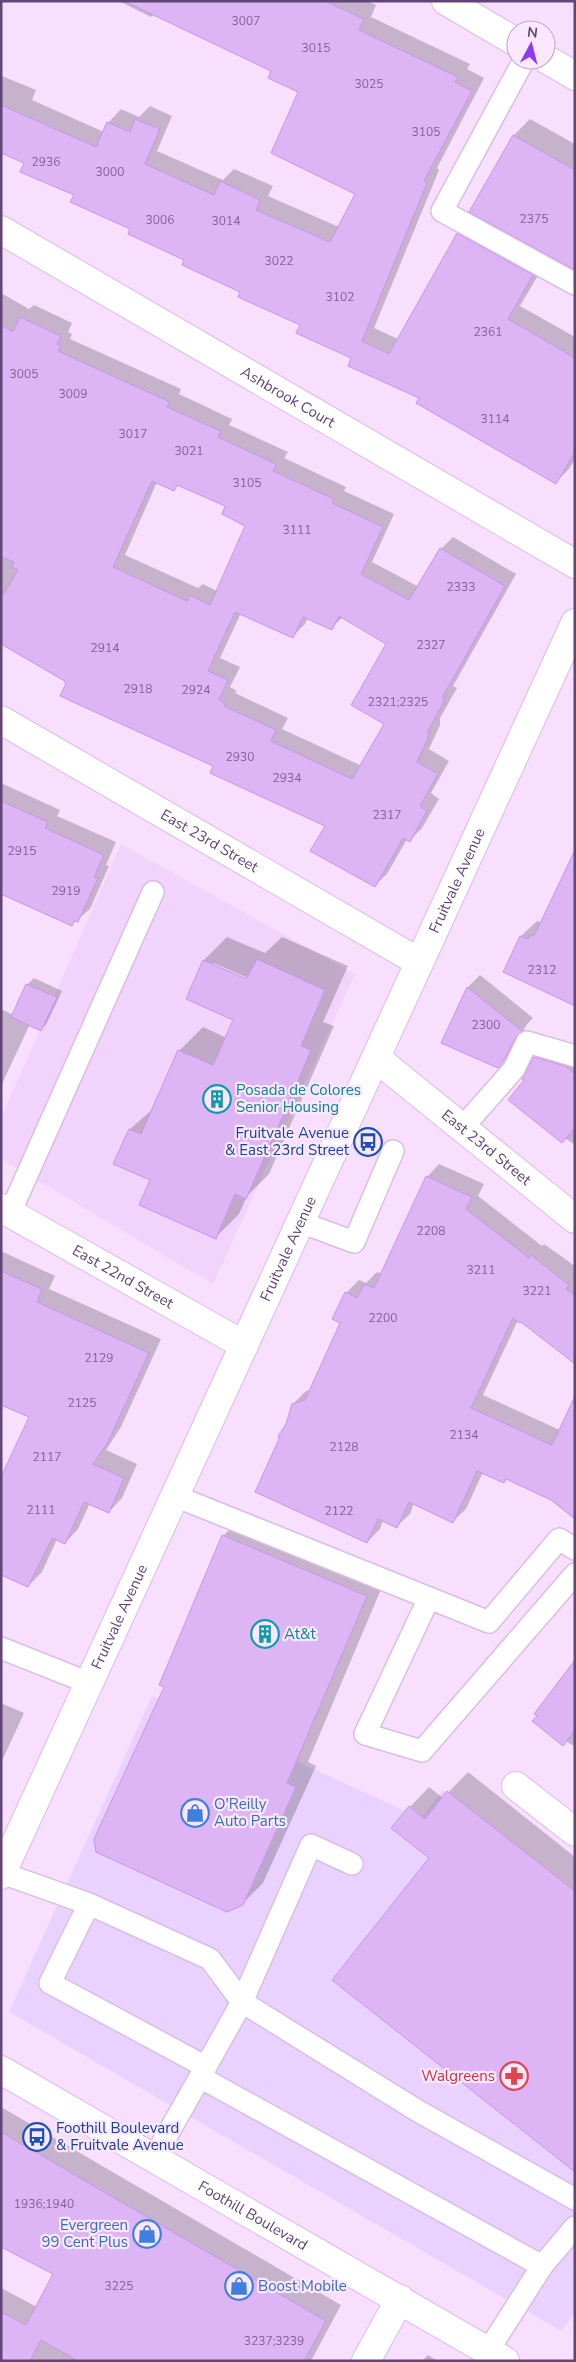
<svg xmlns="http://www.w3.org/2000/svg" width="576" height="2362" font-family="'Nunito Sans',sans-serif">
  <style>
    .residential { fill: #f2d3fb }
    .commercial { fill: #e9d2ff }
    .shadow { fill: #0003; fill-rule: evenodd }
    .building { fill: #ddb5f5; stroke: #c794e9; fill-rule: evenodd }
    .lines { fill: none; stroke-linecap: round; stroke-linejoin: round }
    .lane-casing { stroke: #d9bee4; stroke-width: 24 }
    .street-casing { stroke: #d9bee4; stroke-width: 30 }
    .secondary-casing { stroke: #dbbaea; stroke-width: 30 }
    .lane { stroke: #fff; stroke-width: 21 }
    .street { stroke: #fff; stroke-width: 28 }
    .secondary { stroke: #fff; stroke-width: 28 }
    .labels { text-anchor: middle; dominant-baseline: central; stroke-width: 4.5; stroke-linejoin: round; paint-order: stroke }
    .number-label { font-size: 12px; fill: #806196 }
    .street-label { font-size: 15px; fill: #614576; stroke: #fbe7ff }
    .culture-label { font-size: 15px; fill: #0d838f; stroke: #fbe7ff; text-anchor: start }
    .transit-label { font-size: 15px; fill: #164399; stroke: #fbe7ff; text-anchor: end }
    .shop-label { font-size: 15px; fill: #366cbe; stroke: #fbe7ff; text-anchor: start }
    .health-label { font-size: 15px; fill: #be3a42; stroke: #fbe7ff; text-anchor: end }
  </style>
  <rect width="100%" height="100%" fill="#f9dffe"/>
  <path class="residential" d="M121,844L355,974L213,1284L1,1159V1118Z"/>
  <path class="commercial" d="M152,1696L421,1818L443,1790L575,1895V2314L561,2331L9,2012Z"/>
  <path class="shadow" d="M119,1H367L376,5L371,17L470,64L467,69L484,78L437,168L439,170L374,328L398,339L458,234L471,221L546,262L520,306L575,337V459L569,469L556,482L301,325L132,229L25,162L1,151L2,76L36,90L32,100L104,132L108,123L121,109L139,117L150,106L172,116L157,151L223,180L234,169L273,186L268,196L339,227L357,193L300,91L272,70L154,14L151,17Z
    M530,119L575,144V268L471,211L514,135Z
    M1,293L29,309L34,305L72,323L68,332L72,334L70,339L181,389L179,394L232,419L229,425L288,452L284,458L346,487L344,491L394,514L372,562L419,587L441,549L453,537L516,574L453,686L457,688L440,718V725L429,749L449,761L431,793L439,799L422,828L410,840L407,839L387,874L374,886L326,825L67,683L1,643ZM157,482L174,490L179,484L226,506L247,525L217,591L203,584L198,588L125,555ZM241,613L292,637L305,624L308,618L331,628L343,617L388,643L386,724L362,766L282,729L288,718L235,693L237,691L230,687L240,667L220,658Z
    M1,783L60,810L57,816L116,842L106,865L109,866L90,909L71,925L1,894Z
    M537,921L542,923L575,1004L505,971L521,936Z
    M227,937L265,953L282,937L348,966L323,1022L334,1026L269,1174L247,1196L239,1214L215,1238L151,1179L130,1129L155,1107L179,1051L203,1027L227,1038L235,1020L204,960ZM213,963L252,980L251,982L213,966Z
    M480,975L533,1018L527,1024L515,1048L498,1067L443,1043L468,987Z
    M34,978L62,991L47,1023L41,1030L30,1024L1,1086V1009L13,1015L27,985Z
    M550,1042L575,1049V1145L565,1138L526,1079L535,1058Z
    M439,1164L484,1184L478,1196L542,1246L544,1244L575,1266V1362L521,1320H518L483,1395L562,1431L551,1499L507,1478L483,1472L466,1509L453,1521L414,1503L410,1514L397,1526L383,1520L380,1529L367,1542L287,1424L293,1404L306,1391L311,1390L342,1322L346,1293L359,1280L366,1283L377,1272L382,1274L427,1177Z
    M1,1251L55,1276L49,1289L161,1339L121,1427L106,1450L137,1464L122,1498L109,1512L90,1503L78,1529L65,1543L57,1539L42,1572L28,1586L31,1416L1,1403Z
    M244,1515L387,1575L308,1762L316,1766L263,1883L242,1904L165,1686L223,1536Z
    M575,1664V1747L566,1741Z
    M1,1703L24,1713L1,1763Z
    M468,1772L575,1857V2169L431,1858L410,1807L429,1787L443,1798Z
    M1,2107L341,2305L311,2361H1V2288L37,2307L54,2274L4,2247L1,2252Z
    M428,2355L438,2361H422Z"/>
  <path class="building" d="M124,1H325L364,19L359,30L458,77L455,82L472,91L424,181L427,183L362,341L389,354L457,233L533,275L508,319L575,358V452L556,484L416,403L419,398L348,366L351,358L296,333L300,325L238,297L240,292L182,265L184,260L128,234L130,229L70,202L74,195L20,172L24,163L1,153V105L96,147L107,122L130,132L135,119L160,129L145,164L214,195L220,181L260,200L256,210L330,242L355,194L271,153L298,92L268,78L271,71Z
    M513,135L575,170V270L469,212Z
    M20,317L61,336L57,344L61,346L58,351L170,402L167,407L221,431L218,437L276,464L273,471L334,499L332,503L383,527L361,574L409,600L440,548L505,586L442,698L445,700L428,731V738L417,762L438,774L420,806L427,811L410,842L403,838L375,887L310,851L325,826L210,773L213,766L60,696L66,683L63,680L1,644V598L18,570L12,567L14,562L1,557V325L13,332ZM152,481L174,491L177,485L225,506L222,514L245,526L210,605L190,595L187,601L113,567ZM235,612L293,638L303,617L332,630L339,616L386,644L351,705L384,724L352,779L271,741L276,730L224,706L225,703L219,700L228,680L208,671Z
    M1,801L48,822L45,828L104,855L94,877L98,878L78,922L74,921L72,926L1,894Z
    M575,850V1006L503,972L520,936L528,939L531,934L534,936Z
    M257,959L325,990L301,1046L311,1050L296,1086L246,1199L235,1194L216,1239L139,1205L150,1180L113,1164L129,1129L141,1134L178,1050L213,1065L233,1020L186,999L203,960L246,979Z
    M26,984L57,997L41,1031L11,1017Z
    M467,987L522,1031L516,1037L503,1062L498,1068L441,1043Z
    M534,1057L565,1066L575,1074V1128L562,1143L508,1100L524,1080L522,1079Z
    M426,1176L472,1197L466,1209L529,1258L531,1255L569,1285L566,1289L575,1295V1364L521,1322L520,1323L513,1318L471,1408L552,1445L575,1396V1519L551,1500L506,1479L504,1483L477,1471L453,1523L409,1502L397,1528L378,1519L367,1543L255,1492L279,1439L278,1436L286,1424L292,1404L305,1400L340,1323L332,1319L345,1292L357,1298L364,1284L374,1288Z
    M1,1271L42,1289L37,1302L149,1353L108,1442L93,1464L124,1478L109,1513L84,1502L65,1544L52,1538L28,1587L1,1575V1477L29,1417L1,1405Z
    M222,1535L367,1596L287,1783L296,1787L243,1905L227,1912L96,1852L94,1839L164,1687L159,1685Z
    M575,1660V1730L563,1746L532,1721L537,1716L534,1714Z
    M447,1791L575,1891V2172L332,1980L429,1858L391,1828L409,1806L425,1819Z
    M1,2132L326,2321L304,2361H78L41,2340L30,2361H1V2312L26,2325L53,2274L1,2247Z"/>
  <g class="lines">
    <defs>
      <path id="lane" d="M524,60L442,211L575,284
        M462,1128L514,1069L527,1042L575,1056
        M10,1213L153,892
        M300,1222L354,1242L393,1151
        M175,1496L489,1622L559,1539L575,1549
        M429,1598L365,1734L422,1751L575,1574
        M1,1648L89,1683
        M2,1873L89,1904L210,1959L242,2002L418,2111L575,2199
        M89,1904L50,1983L206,2067
        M200,2077L242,2002L311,1845L352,1864
        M154,2158L200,2077L542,2266
        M488,2351L542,2266L575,2227"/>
      <g id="street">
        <path d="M446,1L516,42"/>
        <path d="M546,59L575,76"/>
        <path id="s1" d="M1,230L575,564"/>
        <path id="s2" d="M1,720L419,962"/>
        <path id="s3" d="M376,1058L575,1219"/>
        <path id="s4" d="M1,1208L244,1345"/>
        <path d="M516,1786L575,1832"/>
        <path d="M366,2361L400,2299"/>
      </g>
      <g id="secondary">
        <path id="s5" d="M1,1875L575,623"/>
        <path id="s6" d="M1,2070L505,2361"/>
      </g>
    </defs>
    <use href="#lane" class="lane-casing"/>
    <use href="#street" class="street-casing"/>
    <use href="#secondary" class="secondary-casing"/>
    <use href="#lane" class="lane"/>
    <use href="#street" class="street"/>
    <use href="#secondary" class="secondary"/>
  </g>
  <defs>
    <symbol id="building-ring" viewBox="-11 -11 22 22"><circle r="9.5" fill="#fbe7ff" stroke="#0f9aa8" stroke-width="1.5"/><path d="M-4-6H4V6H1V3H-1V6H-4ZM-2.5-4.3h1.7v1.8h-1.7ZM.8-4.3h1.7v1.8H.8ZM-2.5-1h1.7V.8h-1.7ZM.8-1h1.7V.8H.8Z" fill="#0f9aa8"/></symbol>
    <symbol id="bus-ring" viewBox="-11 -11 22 22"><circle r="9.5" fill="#fbe7ff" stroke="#1a4fb4" stroke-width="1.5"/><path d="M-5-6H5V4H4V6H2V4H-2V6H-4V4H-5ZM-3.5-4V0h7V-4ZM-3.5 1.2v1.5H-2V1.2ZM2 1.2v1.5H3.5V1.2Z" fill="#1a4fb4"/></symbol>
    <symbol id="shop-ring" viewBox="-11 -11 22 22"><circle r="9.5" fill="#fbe7ff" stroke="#3f7fe0" stroke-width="1.5"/><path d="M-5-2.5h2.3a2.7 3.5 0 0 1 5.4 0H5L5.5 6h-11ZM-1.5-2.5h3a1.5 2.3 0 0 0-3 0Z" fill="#3f7fe0"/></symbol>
    <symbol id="pharmacy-ring" viewBox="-11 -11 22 22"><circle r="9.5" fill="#fbe7ff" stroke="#e0444e" stroke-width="1.5"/><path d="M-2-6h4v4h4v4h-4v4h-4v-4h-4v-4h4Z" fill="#e0444e"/></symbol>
  </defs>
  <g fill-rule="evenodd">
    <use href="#building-ring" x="201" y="1083" width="32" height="32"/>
    <use href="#bus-ring" x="352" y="1126" width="32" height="32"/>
    <use href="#building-ring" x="249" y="1618" width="32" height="32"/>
    <use href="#shop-ring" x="179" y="1797" width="32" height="32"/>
    <use href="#pharmacy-ring" x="498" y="2060" width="32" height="32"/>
    <use href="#bus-ring" x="21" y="2121" width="32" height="32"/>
    <use href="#shop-ring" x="131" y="2218" width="32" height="32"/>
    <use href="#shop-ring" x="223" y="2270" width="32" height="32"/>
  </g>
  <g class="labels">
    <g class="number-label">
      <text x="246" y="21">3007</text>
      <text x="316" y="48">3015</text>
      <text x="369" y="84">3025</text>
      <text x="426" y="132">3105</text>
      <text x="46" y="162">2936</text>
      <text x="110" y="172">3000</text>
      <text x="534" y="219">2375</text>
      <text x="160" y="220">3006</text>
      <text x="226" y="221">3014</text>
      <text x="279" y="261">3022</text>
      <text x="340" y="297">3102</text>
      <text x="488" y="332">2361</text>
      <text x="24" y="374">3005</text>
      <text x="73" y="394">3009</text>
      <text x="495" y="419">3114</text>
      <text x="133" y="434">3017</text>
      <text x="189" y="451">3021</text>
      <text x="247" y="483">3105</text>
      <text x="297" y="530">3111</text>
      <text x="461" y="587">2333</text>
      <text x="431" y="645">2327</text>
      <text x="105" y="648">2914</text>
      <text x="138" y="689">2918</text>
      <text x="196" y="690">2924</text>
      <text x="398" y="702">2321;2325</text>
      <text x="240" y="757">2930</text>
      <text x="287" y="778">2934</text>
      <text x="387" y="815">2317</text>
      <text x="22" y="851">2915</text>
      <text x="66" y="891">2919</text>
      <text x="542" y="970">2312</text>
      <text x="486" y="1025">2300</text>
      <text x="431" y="1231">2208</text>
      <text x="481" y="1270">3211</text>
      <text x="537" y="1291">3221</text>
      <text x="383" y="1318">2200</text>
      <text x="99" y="1358">2129</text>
      <text x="82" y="1403">2125</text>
      <text x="464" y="1435">2134</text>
      <text x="344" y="1447">2128</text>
      <text x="47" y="1457">2117</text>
      <text x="41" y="1510">2111</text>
      <text x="339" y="1511">2122</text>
      <text x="44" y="2204">1936;1940</text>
      <text x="119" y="2286">3225</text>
      <text x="274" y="2341">3237;3239</text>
    </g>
    <g class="street-label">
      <text stroke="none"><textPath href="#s1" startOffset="332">Ashbrook Court</textPath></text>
      <text stroke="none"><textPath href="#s2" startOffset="241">East 23rd Street</textPath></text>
      <text stroke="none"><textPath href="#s5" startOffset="1094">Fruitvale Avenue</textPath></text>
      <text stroke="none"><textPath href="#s3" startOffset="142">East 23rd Street</textPath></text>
      <text stroke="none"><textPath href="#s5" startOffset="689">Fruitvale Avenue</textPath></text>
      <text stroke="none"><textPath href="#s4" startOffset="140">East 22nd Street</textPath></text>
      <text stroke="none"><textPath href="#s5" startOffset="284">Fruitvale Avenue</textPath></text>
      <text stroke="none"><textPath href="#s6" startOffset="291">Foothill Boulevard</textPath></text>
    </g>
    <g class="culture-label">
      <text x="236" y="1090">Posada de Colores<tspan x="236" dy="17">Senior Housing</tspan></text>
      <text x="284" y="1634">At&amp;t</text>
    </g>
    <g class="transit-label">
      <text x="349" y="1133">Fruitvale Avenue<tspan x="349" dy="17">&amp; East 23rd Street</tspan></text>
      <text x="56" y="2128" text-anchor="start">Foothill Boulevard<tspan x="56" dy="17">&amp; Fruitvale Avenue</tspan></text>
    </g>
    <g class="shop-label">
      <text x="214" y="1804">O'Reilly<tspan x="214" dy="17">Auto Parts</tspan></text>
      <text x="128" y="2225" text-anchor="end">Evergreen<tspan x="128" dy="17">99 Cent Plus</tspan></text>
      <text x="258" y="2286">Boost Mobile</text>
    </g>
    <g class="health-label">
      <text x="495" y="2076">Walgreens</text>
    </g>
  </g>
  <rect width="576" height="2362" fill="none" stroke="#614576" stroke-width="5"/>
  <g transform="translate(531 45) rotate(7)"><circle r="24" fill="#fbe7ff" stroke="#bda6c8"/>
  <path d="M0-4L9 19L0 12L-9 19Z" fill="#8b3af2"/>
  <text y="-8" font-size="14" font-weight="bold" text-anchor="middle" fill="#614576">N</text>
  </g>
</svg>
